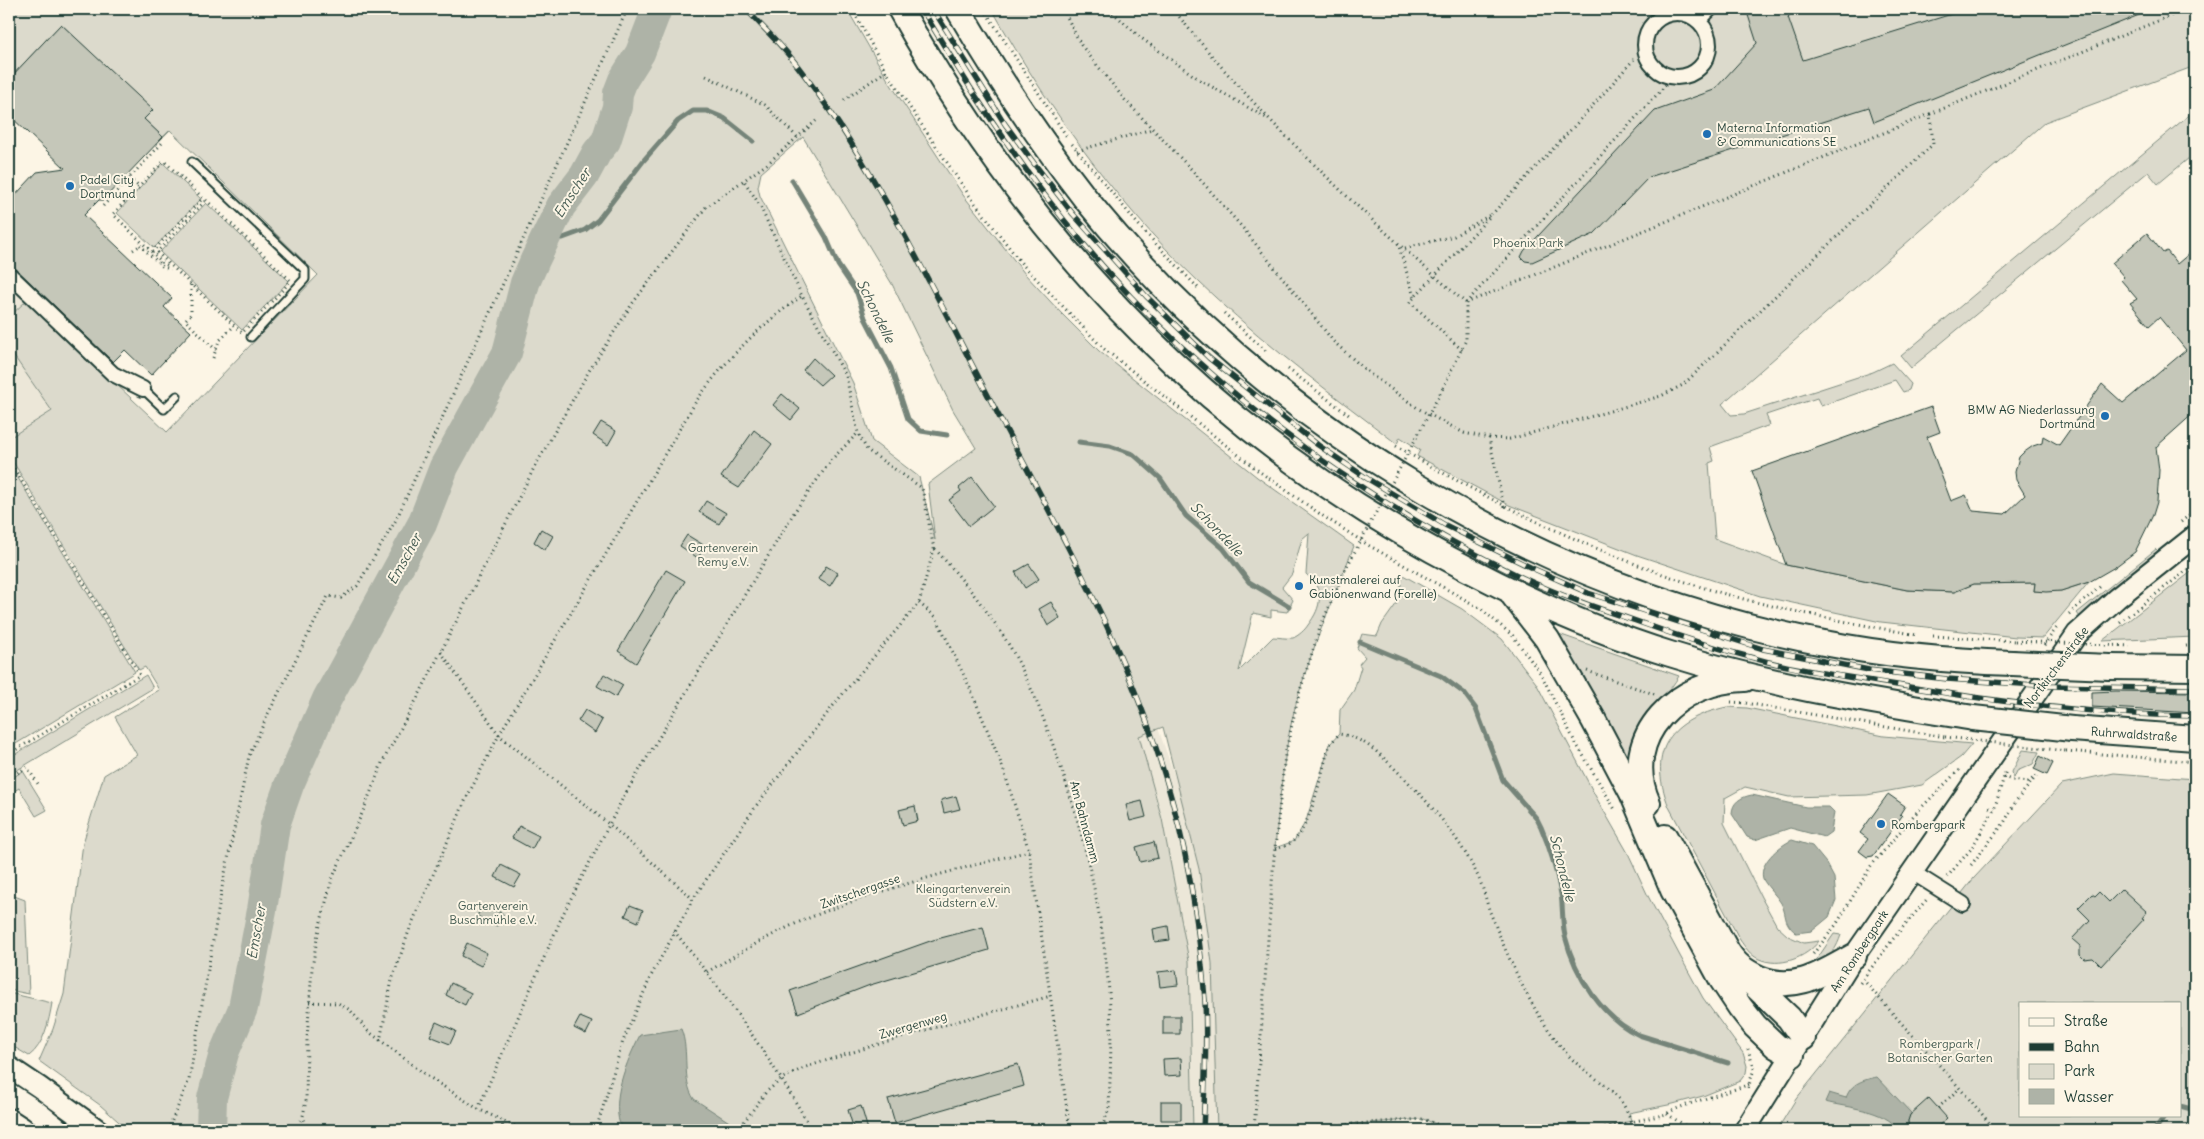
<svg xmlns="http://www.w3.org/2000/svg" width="2204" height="1139" font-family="Delius,sans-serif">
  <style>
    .built { fill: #ece7d8 }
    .green { fill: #dcdacc; stroke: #7e8c80; fill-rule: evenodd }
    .water { fill: #aeb3a7; stroke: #758479 }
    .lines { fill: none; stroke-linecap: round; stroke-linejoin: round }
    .stream { stroke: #758479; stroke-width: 5 }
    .river { stroke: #aeb3a7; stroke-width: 30 }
    .building { fill: #c5c7b9; stroke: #1f3d34 }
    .service-casing { stroke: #1f3d34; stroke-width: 11 }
    .minor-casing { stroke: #1f3d34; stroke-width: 18 }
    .secondary-casing { stroke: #1f3d34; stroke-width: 24 }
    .trunk-casing { stroke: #1f3d34; stroke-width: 28 }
    .path { stroke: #1f3d34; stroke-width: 3; stroke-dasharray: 1 4; stroke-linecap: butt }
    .service { stroke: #fcf5e5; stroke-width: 7 }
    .minor { stroke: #fcf5e5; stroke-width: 14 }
    .secondary { stroke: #fcf5e5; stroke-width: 20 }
    .trunk { stroke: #fcf5e5; stroke-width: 24 }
    .rail-casing { stroke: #1f3d34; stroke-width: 5.5 }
    .rail { stroke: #fcf5e5; stroke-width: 4; stroke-dasharray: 11; stroke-linecap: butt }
    .trunk-bridge-casing { stroke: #1f3d34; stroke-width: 28; stroke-linecap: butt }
    .path-bridge { stroke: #1f3d34; stroke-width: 3; stroke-dasharray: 1 4; stroke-linecap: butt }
    .trunk-bridge { stroke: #fcf5e5; stroke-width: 24 }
    .poi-dot { fill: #1f6fb2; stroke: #fcf5e5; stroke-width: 2 }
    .labels { text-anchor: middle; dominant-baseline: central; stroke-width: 4; stroke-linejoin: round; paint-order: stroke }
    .poi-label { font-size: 12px; fill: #1f3d34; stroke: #fcf5e5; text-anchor: start }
    .park-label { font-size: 12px; fill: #455c52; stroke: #fcf5e5 }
    .street-label { font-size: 12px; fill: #1f3d34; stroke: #fcf5e5 }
    .water-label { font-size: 14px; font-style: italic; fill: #435a51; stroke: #fcf5e5 }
  </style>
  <rect width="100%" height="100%" fill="#fcf5e5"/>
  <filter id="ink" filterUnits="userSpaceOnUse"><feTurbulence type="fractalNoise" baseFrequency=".02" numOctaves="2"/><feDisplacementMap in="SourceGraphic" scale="10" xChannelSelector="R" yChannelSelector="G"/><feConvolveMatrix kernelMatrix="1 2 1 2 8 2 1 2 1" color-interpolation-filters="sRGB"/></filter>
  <g filter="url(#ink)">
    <path class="built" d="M769,9L1150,705L1182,797L1199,870L1208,923L1215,999L1217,1130H1193L1189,962L1162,819Z
      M9,281L27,300L9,317Z
      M9,349L52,411L9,438Z"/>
    <path class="green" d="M9,9H847L888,80L963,195L1025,274L1061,313L1099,351L1257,477L1354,546C1335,594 1314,643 1299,693C1284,743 1280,796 1275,848L1294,841L1306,821L1330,744L1339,734L1340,710L1354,690L1361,667L1359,664L1365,657L1357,648L1362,634L1377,636L1382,624L1397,603L1403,575L1462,609L1502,639L1536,683L1597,799L1628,853L1648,896L1680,956L1703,998L1743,1053L1747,1066L1746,1073L1740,1081L1703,1096L1673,1104L1629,1113L1631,1121L1592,1130H1452L1423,1119L1274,1130H1217L1212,963L1199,869L1163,727L1139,736L1162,819L1189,961L1193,1130H128L100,1105L39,1061L53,1029L64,994L83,843L104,775L137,755L115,717L159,690L145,667L139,670L9,455V438L52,411L9,349V317L27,300L167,432L318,275L170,130L163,137L144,119L152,110L61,24L9,79ZM803,137L892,284L953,410L976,448L928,484L935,540L919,477L872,441L853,383L760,196L758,187L761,173ZM1309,533L1306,574C1325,589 1322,607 1308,625C1305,630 1298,636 1293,638C1287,639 1278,637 1273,637L1239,671L1253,613L1271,617V610L1287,612L1293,600L1282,587L1292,574L1302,539Z
      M992,9H2195V66L2045,122L1722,404L1731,415L1744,414L1873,372L1892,363L1911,384L1909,390L1903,392L1895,380L1821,406L1817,398L1766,415L1770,425L1710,447L1714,461L1709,463L1715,539L1786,565L1907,590L1954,592L1974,584L2035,583L2034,591H2061L2089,582L2043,638L2016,637L1881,622L1760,596L1637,555L1509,505L1417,456L1420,450L1400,437L1397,444C1335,396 1272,350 1215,297C1124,214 1052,115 992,9Z
      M2195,110V153L2158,184L2148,172L1911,368L1901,356Z
      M163,163L201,199L154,248L117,213Z
      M206,203L289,281L242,330L160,252Z
      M9,463L135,672L9,748Z
      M2156,549L2159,552L2080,617L2077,613Z
      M2195,569V637L2102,641Z
      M1553,632L1679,676C1661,705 1632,728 1629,763Z
      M146,675L153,688L9,775V758Z
      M1727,707L1747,708L1884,736L1972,744L1961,757L1922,785L1867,795L1789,797L1745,787L1725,798L1724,823L1761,897L1777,926L1788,936L1804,943L1819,941C1806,958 1780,968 1759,959C1750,955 1745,947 1740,940L1669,807C1646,749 1671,719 1727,707Z
      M2023,750L2039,752L2033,764L2017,771L2014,778L2012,772Z
      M23,771L47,810L36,816L19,788L9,794V780Z
      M2114,773L2195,779V1130H1777L1796,1099L1974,878L2062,784ZM2020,1003H2180V1115H2020Z
      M9,894L25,900L29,994L9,990Z
      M1834,934L1841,935C1832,961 1823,961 1800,971L1815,962Z
      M9,993L52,1003C49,1021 44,1045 29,1056L9,1044Z"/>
    <path class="water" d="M1752,795L1806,807H1829L1834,812L1831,832L1824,837L1790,828L1755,840L1747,837L1732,814C1732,802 1741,797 1752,795Z
      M1792,840L1812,846L1826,863L1834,878L1836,900L1829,917L1812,931L1796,933C1782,921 1788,917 1781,903C1776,895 1769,889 1764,881C1756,865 1779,846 1792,840Z
      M681,1029C690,1052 681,1079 694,1099L737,1127L735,1130H622C609,1101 627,1061 640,1035Z
      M1877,1077L1911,1113L1908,1121L1909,1127L1899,1130C1884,1109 1848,1108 1825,1102L1829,1093L1846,1098C1851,1083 1863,1080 1877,1077Z"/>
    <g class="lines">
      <path class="stream" d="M792,180L826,237L838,265L857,293L865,318L891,368L908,419L921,431L947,435
        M545,240L563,238L585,230L598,220L644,160L678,121L693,111H707L724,118L753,141
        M1079,442L1110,446L1133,454L1160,478L1186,516L1223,548L1249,582L1289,606
        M1360,642L1441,676L1464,693L1476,709L1503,780L1537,819L1541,827C1550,848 1557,872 1561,894C1563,908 1562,923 1565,936C1575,976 1602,1018 1639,1035L1728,1063
        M2180,1106L2195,1110
        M2155,1130L2165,1115"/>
      <path class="river" d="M211,1130L212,1098L224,1053L243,1008L262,910L275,825L289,785L327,699L422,524L444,467L507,353L525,283L535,260L561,206L584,176L597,152L606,141L617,107L618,93L623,80L640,53L657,9"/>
    </g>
    <path class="building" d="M1746,9H1796L1788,17L1803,60L1968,9H2154L1874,122L1869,107L1649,177L1594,234L1532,262L1525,261L1521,257L1524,251L1655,111L1714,90L1757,43Z
      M61,24L153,110L144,119L163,137L103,200H99L84,215L172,298L164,307L191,332L151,375L125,350L113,362L15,268L9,265V202L37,172L65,168L9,115V79Z
      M2147,233L2163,253L2167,251L2177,264L2190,253L2195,260V412L2156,447L2159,470L2157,502L2153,515L2135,552L2115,567L2089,582L2061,591L2046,592L2034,591L2035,583L1974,584L1954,592L1907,590L1786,565L1752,471L1931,407L1940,432L1927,437L1951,501L1966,495L1973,511L2005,514L2025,495L2016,480L2015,472L2019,457L2023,453L2033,446L2042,443L2043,436L2059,445L2102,384L2123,403L2186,350L2159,317L2149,326L2130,303L2137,299L2121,280L2124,277L2112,263Z
      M813,358L831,375L820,385L803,370Z
      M782,394L800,409L791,420L773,405Z
      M601,422L616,431L608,445L593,435Z
      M754,430L772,444L739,488L721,477Z
      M972,477L994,506L969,526L949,500L961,491L959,488Z
      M706,501L726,513L719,524L699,512Z
      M541,529L553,536L545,550L534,542Z
      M687,535L705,546L698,558L680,546Z
      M1029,564L1039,579L1025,588L1015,572Z
      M826,566L838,573L830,586L818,579Z
      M666,570L685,581L636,663L618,651Z
      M1051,602L1060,618L1048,626L1039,609Z
      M604,674L623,685L616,697L597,686Z
      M2116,691L2195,692V713L2092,707V692Z
      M585,710L602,720L595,733L578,721Z
      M2040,756L2053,763L2047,775L2034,769Z
      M1888,794L1905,806L1900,814L1902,816L1873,856L1867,857L1859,851L1868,839L1860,833Z
      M956,796L960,809L944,813L941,800Z
      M1142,801L1146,817L1130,821L1126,805Z
      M915,806L918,821L903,825L899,810Z
      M519,826L539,836L532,849L512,838Z
      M1154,842L1158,858L1140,862L1136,847Z
      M501,865L521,875L514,887L495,877Z
      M2122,889L2147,912L2142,918L2144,919L2101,966L2093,958L2084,959L2080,955V946L2072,939L2090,920L2078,908L2092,894L2095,896L2099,892L2109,902Z
      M483,904L503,914L497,926L477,916Z
      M630,905L643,910L638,922L625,916Z
      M1168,926L1170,940L1155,942L1153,929Z
      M983,927L989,950L870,985L798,1013L790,991L933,940Z
      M467,943L487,953L481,966L461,956Z
      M1176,970L1178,985L1160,987L1158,972Z
      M451,983L471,993L465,1005L446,995Z
      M1163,1016H1180V1034H1163Z
      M580,1017L592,1022L586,1034L574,1028Z
      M436,1022L456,1031L450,1044L430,1036Z
      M1181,1058L1182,1075L1164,1076L1163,1059Z
      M1018,1064L1024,1086L895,1123L888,1099Z
      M1929,1098L1947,1118L1934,1130H1909L1908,1121L1910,1115Z
      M1161,1101H1181V1120H1161Z
      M861,1106L868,1130H854L848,1110Z"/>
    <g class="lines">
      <defs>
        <path id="service" d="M192,162L305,270V279L251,337
          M143,389L164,409L177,396"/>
        <path id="minor" d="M1645 45a32 32 0 1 1 64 0a32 32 0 1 1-64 0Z
          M1699,20L1710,9
          M9,274L113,374L143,389
          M1912,872L1963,904"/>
        <path id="secondary" d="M9,1067L39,1087L98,1130
          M9,1093L35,1110L60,1130
          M1745,1130L1854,956L2077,634L2117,598L2195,536"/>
        <path id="trunk" d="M900,9C1036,252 1218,440 1466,568C1531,602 1599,632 1670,654C1768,685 1871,701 1973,718
          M958,9C996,74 1038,138 1085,198C1268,426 1537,588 1824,643C1886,655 1949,661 2012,663
          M1513,595L1547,639L1593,719L1632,793L1673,890L1722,980L1740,1007L1755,1026L1776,1046L1792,1055
          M2110,667L2195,668
          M2072,729L2195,738
          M1648,803C1618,735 1680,680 1745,679
          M1665,837L1727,951C1736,965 1744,971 1759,978C1795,993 1823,973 1854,956
          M1747,978L1789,1018L1803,1038"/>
      </defs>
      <use href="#service" class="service-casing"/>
      <use href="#minor" class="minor-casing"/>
      <use href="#secondary" class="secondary-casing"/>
      <use href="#trunk" class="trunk-casing"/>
      <path class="path" d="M852,9L886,71L913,112L971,198L1022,264L1103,348L1260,472L1323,516L1368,545L1480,608L1513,636L1541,674L1574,740L1616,811
        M984,9L1067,137
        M1063,9L1081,45L1125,100L1191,169L1242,227L1334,342L1370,374L1419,409L1464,433L1489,438L1504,507
        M1109,9L1141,38L1200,80L1268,119
        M1173,9C1259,117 1361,213 1466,303
        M706,76L765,105L797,137
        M844,100L886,71
        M1930,114L2187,9
        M1072,144L1142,229L1200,290
        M1077,151L1152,129
        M129,178L139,187
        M206,200L291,281L242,333L157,252Z
        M103,206L164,141
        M1398,243L1414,297
        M140,245L163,267L171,269
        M1405,248L1454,236L1490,215
        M133,250L141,245
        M152,252L203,198L164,161L113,214L162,262L169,266
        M191,285V314L185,320L216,350
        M1466,303L1930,114L1933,144L1683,385L1661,396L1593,416L1510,439L1489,438
        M1224,313L1266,351
        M1462,350L1410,302L1579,121L1635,58
        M213,358L219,341L234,326
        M1288,369L1349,415
        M1443,388L1466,340V303L1673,77
        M1396,446C1491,502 1590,551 1695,585C1768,608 1842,621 1917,635
        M9,460L140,675L9,754
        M2181,522L2195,510
        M935,549C963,580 987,609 1009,645C1027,676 1041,711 1053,745C1083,828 1105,918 1110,1007C1112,1041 1110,1076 1109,1109L1104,1122L1096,1130
        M919,603L936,617L970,688L1003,768L1029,851L1070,1130
        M2069,614L2102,585
        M2120,622L2195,564
        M1933,636L2015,641
        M2044,645L2058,626
        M2186,646L2195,645
        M441,652L499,735L610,825L693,899
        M1587,671L1657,695
        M1731,702L1745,703L1945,737
        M2066,751L2195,762
        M2003,777L2012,780L2028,782L2035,777
        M9,778L27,767L40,787
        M1989,808L1994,810
        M1275,849C1282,847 1288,846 1293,841C1312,826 1322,768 1330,744L1339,734C1363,737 1379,753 1396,770C1429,802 1461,838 1480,881C1485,893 1487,906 1492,917C1508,957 1527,1001 1553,1036C1558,1044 1565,1052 1572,1059C1594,1081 1620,1088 1631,1121
        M1971,865L2004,823L2016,801L2039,773
        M1947,877L1971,849L1994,810L2006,770
        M674,931C725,994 772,1060 812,1130
        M1813,954L1836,925L1871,866L1915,814L1959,770
        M707,972C736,955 766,937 797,923C871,891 951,871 1029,851
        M1860,983L1893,939L1928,898
        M1866,983C1908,1032 1954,1079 1995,1130
        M309,1002L338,1003L350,1010L368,1031L426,1075L478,1109L523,1130
        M380,1041L392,980L410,928L466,799L499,735L695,403C723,362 761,324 802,296
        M1748,1088L1754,1069L1748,1049
        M1938,1108L1960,1088
        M478,1109L564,912L624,796L795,511L832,459L858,433
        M1667,1114L1692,1130
        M502,1120L503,1130
        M168,1130L189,1080L222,888L249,756L267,716L328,596L341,598L357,586L396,520L626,12
        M296,1130L303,1117
        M308,1130L303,1116L306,1101L307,1039L312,968L318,933L332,879L364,809L382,763L420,693L533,470L589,371L632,304L706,207L767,164L817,120
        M596,1130L623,1041L651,976L693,899L756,806L836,702L919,603L934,549L922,488L867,450L858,433L846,376L802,296L759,204L743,179
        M738,1130L766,1092L783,1078L806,1067L907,1035L1051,996
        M1254,1130L1274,857L1285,755L1299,694L1320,628L1345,570
        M1272,1130L1423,1119L1452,1130
        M1595,1130L1667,1114C1673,1107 1735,1090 1750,1084"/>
      <use href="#service" class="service"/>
      <use href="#minor" class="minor"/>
      <use href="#secondary" class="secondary"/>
      <use href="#trunk" class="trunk"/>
      <defs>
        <path id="rail" d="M746,9C762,27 781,44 796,64C871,161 924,272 980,380C1051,517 1133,654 1173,804C1190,867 1200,934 1205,1000C1207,1043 1205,1087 1203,1130
          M922,9C965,82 1011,153 1064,220C1185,372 1346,492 1521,577C1558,595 1597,608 1636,621C1677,636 1718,649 1761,660C1805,672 1852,677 1897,685C1996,702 2095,715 2195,716
          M933,9L1005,124L1036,166L1073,214L1146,296L1209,358L1318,445L1368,479L1445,525L1532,568L1588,593L1763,649L1869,670L1947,679L2050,686L2195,689"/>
      </defs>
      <use href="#rail" class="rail-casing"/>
      <use href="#rail" class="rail"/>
      <defs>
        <path id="trunk-bridge" d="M2012,663L2110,667
          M1973,718L2072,729"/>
      </defs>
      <use href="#trunk-bridge" class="trunk-bridge-casing"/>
      <path class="path-bridge" d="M1345,570L1443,388
        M2015,641L2130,646
        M1945,737L2066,751"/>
      <use href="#trunk-bridge" class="trunk-bridge"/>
    </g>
  </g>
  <g class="poi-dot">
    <circle cx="1707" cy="134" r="5"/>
    <circle cx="70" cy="186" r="5"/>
    <circle cx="2105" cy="416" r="5"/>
    <circle cx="1299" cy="586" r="5"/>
    <circle cx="1881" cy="824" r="5"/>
  </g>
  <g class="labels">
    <g class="poi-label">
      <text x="1717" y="127">Materna Information<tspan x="1717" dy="14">&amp; Communications SE</tspan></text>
      <text x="80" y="179">Padel City<tspan x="80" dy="14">Dortmund</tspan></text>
      <text x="2095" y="409" text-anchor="end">BMW AG Niederlassung<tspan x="2095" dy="14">Dortmund</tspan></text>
      <text x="1309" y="579">Kunstmalerei auf<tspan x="1309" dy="14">Gabionenwand (Forelle)</tspan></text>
      <text x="1891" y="824">Rombergpark</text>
    </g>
    <g class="park-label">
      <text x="1528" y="242">Phoenix Park</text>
      <text x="723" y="547">Gartenverein<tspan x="723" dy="14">Remy e.V.</tspan></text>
      <text x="963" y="888">Kleingartenverein<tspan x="963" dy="14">Südstern e.V.</tspan></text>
      <text x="493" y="905">Gartenverein<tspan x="493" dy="14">Buschmühle e.V.</tspan></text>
      <text x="1940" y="1043">Rombergpark /<tspan x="1940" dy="14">Botanischer Garten</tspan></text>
    </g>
    <g class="street-label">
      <text transform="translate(2056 667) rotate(-53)">Nortkirchenstraße</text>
      <text transform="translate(2134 734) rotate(4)">Ruhrwaldstraße</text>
      <text transform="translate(1085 822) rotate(75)">Am Bahndamm</text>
      <text transform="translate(860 891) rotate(-19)">Zwitschergasse</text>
      <text transform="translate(1859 951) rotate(-57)">Am Rombergpark</text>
      <text transform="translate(913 1025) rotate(-16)">Zwergenweg</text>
    </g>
    <g class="water-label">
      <text transform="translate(572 193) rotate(-57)">Emscher</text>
      <text transform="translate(876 311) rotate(64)">Schondelle</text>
      <text transform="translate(1217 529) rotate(46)">Schondelle</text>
      <text transform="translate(404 559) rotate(-61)">Emscher</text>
      <text transform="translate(1563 868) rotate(76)">Schondelle</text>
      <text transform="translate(256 932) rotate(-80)">Emscher</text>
    </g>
  </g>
  <rect width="2204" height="1139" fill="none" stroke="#fcf5e5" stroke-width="30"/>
  <rect x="15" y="15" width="2174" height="1109" fill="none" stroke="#1f3d34" stroke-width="2" filter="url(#ink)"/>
  <rect x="2019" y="1002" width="162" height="115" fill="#fcf5e5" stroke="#a4ab9e"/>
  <rect x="2029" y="1018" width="25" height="8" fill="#fcf5e5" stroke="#a4ab9e"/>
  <text x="2064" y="1026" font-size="15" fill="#1f3d34">Straße</text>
  <rect x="2029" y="1043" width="25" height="8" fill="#1f3d34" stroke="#a4ab9e"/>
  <text x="2064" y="1052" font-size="15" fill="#1f3d34">Bahn</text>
  <rect x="2029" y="1064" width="25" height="15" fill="#dcdacc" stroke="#a4ab9e"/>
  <text x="2064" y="1076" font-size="15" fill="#1f3d34">Park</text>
  <rect x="2029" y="1089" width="25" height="15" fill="#aeb3a7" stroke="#a4ab9e"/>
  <text x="2064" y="1102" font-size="15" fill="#1f3d34">Wasser</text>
</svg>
